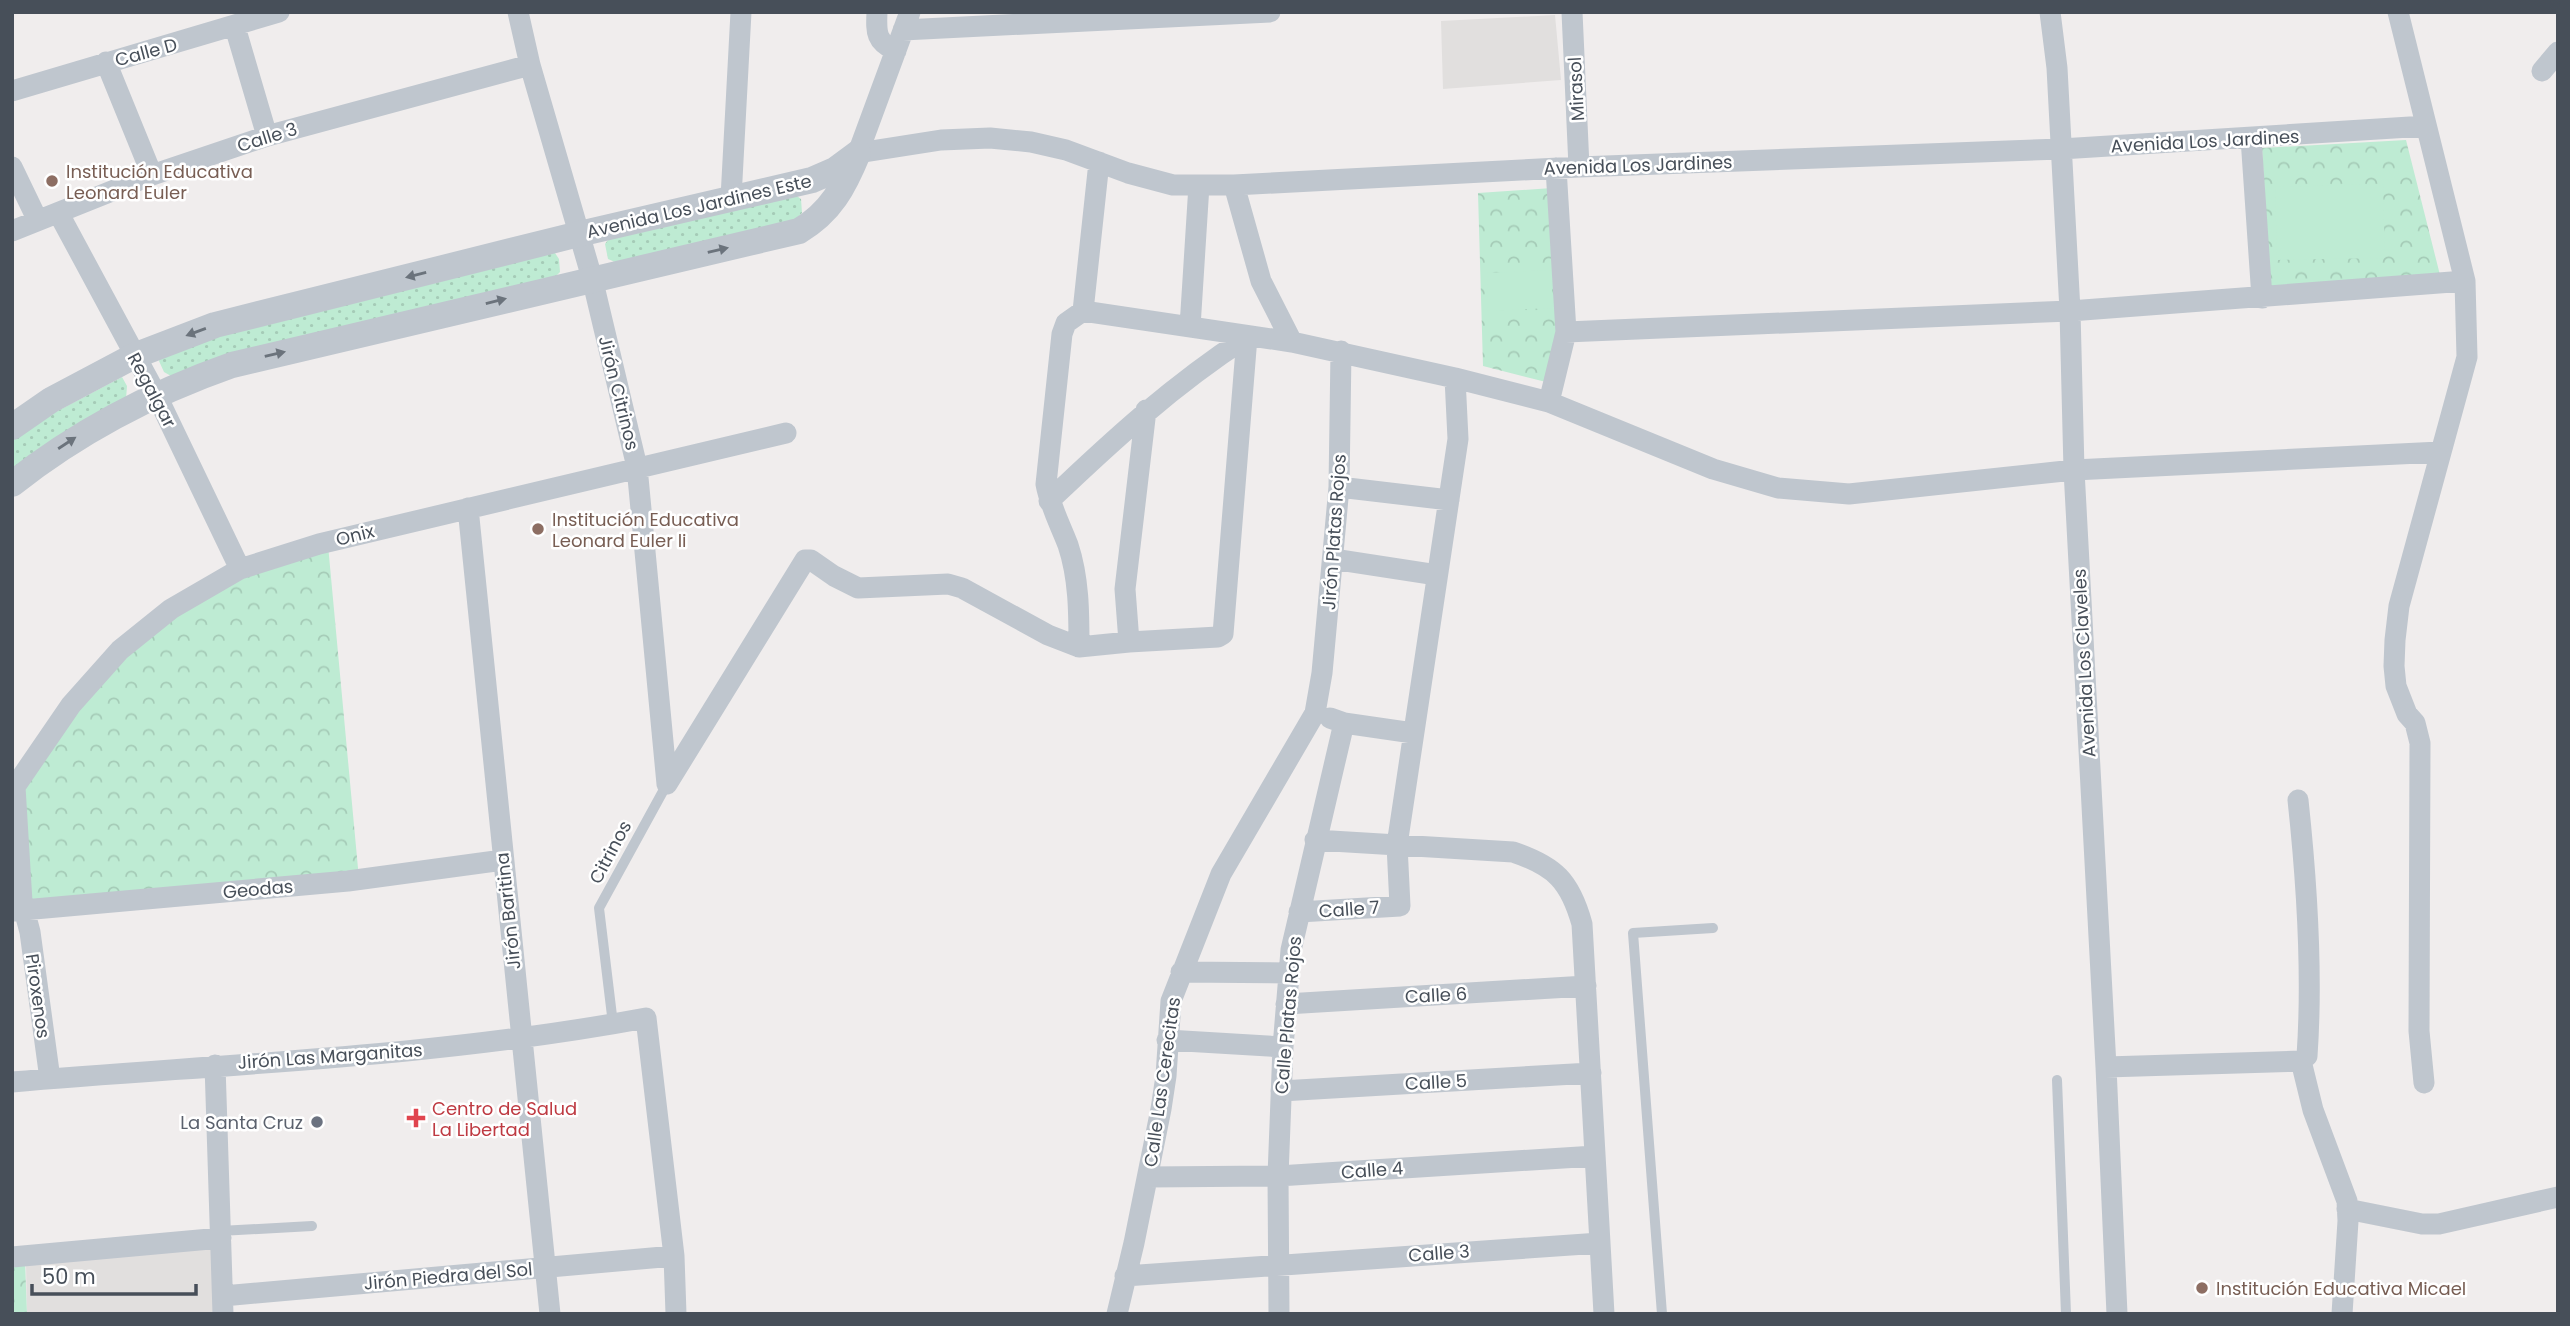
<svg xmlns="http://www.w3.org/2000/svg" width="2570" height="1326" font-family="Poppins,sans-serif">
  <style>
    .education { fill: #e1dfde }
    .grass { fill: url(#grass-dots) }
    .park { fill: url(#park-crowns) }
    .pitch { fill: #beebd3 }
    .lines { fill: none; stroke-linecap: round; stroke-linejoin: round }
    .service { stroke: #bfc6ce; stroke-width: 10 }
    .minor { stroke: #bfc6ce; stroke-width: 21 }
    .tertiary { stroke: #bfc6ce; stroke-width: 26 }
    .oneway { fill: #6b737c }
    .education-dot { fill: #8d6e63; stroke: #fff; stroke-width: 2.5 }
    .health-dot { fill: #e0444e; stroke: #fff; stroke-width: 2.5 }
    .worship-dot { fill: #6b7280; stroke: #fff; stroke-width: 2.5 }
    .labels { text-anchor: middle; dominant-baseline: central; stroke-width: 5; stroke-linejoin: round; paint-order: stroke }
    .street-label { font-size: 18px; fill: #474f59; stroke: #fff }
    .education-label { font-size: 18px; fill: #785e54; stroke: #fff; text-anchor: start }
    .health-label { font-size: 18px; fill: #be3a42; stroke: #fff; text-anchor: start }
    .worship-label { font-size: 18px; fill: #5b616d; stroke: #fff; text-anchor: end }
  </style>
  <defs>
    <pattern id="grass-dots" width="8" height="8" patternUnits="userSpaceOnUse" patternTransform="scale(1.75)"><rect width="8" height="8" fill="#beebd3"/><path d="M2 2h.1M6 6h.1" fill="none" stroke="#a5cbb7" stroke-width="1.8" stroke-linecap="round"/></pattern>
    <pattern id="park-crowns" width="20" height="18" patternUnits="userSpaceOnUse" patternTransform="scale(1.75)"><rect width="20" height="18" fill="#beebd3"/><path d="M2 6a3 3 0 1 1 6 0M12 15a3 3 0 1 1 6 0" fill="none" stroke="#a5cbb7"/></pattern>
  </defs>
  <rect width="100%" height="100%" fill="#f0eded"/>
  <path class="education" d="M1555,15L1561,80L1443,89L1441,21Z
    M211,1248L215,1314H27L26,1262Z"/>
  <path class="grass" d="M794,194L801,199L802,213L794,221L615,262L608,259L605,244L610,237Z
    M553,250L559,259L560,272L555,277L171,376L164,372L159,361L162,353L195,340Z
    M122,377L127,386L126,399L12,473V435Z"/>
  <path class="park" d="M2406,140L2441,279L2270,288L2262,148Z
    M1552,188L1560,335L1550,383L1483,366L1478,193Z
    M328,545L359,879L24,909L15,788L119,651L240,570Z
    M25,1260L27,1314H12V1261Z"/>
  <path class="pitch" d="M2383,184L2385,258L2277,260L2275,187Z
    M1551,270L1553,308L1488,311L1487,273Z"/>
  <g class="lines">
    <path class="service" d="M613,1024L599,908L667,784
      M2057,1080L2066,1314
      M220,1231L312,1226
      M1662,1314L1633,933L1713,928"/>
    <path class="minor" d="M518,12L530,65L592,278L637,467L667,784
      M877,12C876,33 876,42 896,51
      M910,12L858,153L941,140L990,138L1031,142L1066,150L1128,173L1173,185H1234L1579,167L2061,149L2426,126
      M1572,12L1579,167
      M2050,12L2057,68L2070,311L2074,470L2106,1067L2117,1314
      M2398,12L2465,281L2467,357L2399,606L2395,640L2394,666L2396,686L2407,714L2415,723L2420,743L2419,1031L2424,1083
      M235,27L267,136
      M903,30L1270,12
      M106,62L152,175
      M2542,71L2558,52
      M12,91L279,12
      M2251,138L2262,298
      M12,167L37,219
      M1234,185L1261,281L1292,342
      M731,198L741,12
      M59,214L156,394L240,569
      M12,231L152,175L267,136L530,65
      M1083,311L1099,162
      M1190,327L1199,185
      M1566,332L2070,311L2465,281
      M1549,402L1566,332L1556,168
      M1339,487L1449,500
      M1049,501C1113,440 1173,385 1247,337
      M468,508L550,1314
      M1333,559L1437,575
      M1129,642L1125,589L1146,410
      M1079,647C1079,613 1079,578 1068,545C1060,524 1050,506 1046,484L1062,334L1066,323L1083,311L1292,342L1455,378L1549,402L1713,469L1778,488L1849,494L2074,470L2440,452
      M1330,718L1344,723L1413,733
      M667,784L805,560H811L834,576L858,588L948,584L962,588L1048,635L1079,647L1129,642L1218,637L1223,634L1247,337
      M15,787L22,902L30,932L50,1079
      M12,791L71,705L120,650L171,609L240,569L319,544L786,433
      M1315,840L1513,852C1555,866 1570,881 1582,924L1604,1314
      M12,911L348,881L503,860
      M1299,912L1400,906L1397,845L1458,439L1455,378
      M1181,972L1289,973
      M1286,1004L1586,986
      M1167,1040L1283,1047
      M2301,1061L2313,1110L2347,1201L2348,1221L2342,1314
      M215,1065L223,1314
      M2106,1067L2301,1061L2307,1056C2313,971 2307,884 2298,800
      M12,1082C224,1064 437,1057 646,1018L674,1256L676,1314
      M1281,1091L1591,1073
      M1148,1177L1278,1176L1595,1156
      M2347,1209L2422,1224H2439L2558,1197
      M12,1257L221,1238
      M1125,1276L1600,1243
      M223,1296L674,1256
      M1117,1314L1134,1243L1161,1109L1166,1076L1171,1001L1221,874L1315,713L1322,673L1339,487L1341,351
      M1279,1314L1278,1176L1283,1047L1291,950L1344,723"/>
    <path class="tertiary" d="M12,427L51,400L134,356L215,325L579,234L812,180L835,170L858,153
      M12,484C79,431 152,393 232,365L799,231C831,212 844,187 858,153"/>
  </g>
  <defs><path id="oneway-solid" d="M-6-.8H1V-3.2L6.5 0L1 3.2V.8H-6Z" transform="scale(1.75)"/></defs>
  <g class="oneway">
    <use href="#oneway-solid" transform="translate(718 250) rotate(-13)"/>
    <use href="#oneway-solid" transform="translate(416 275) rotate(166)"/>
    <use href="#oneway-solid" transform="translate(496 301) rotate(-14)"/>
    <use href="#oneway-solid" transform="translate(196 332) rotate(160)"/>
    <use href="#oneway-solid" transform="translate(275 354) rotate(-13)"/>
    <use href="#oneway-solid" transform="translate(67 443) rotate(-33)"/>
  </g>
  <g class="education-dot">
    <circle cx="52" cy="181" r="7"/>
    <circle cx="538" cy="529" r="7"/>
    <circle cx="2202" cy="1288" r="7"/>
  </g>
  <path class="health-dot" d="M412.5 1107.5h7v7h7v7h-7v7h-7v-7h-7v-7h7z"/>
  <circle class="worship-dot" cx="317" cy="1122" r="7"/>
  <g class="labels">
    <g class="street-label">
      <text transform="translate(146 52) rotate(-15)">Calle D</text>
      <text transform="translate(1576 89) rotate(-93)">Mirasol</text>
      <text transform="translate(267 137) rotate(-17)">Calle 3</text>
      <text transform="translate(2205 141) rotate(-3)">Avenida Los Jardines</text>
      <text transform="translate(1638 165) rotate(-2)">Avenida Los Jardines</text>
      <text transform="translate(699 206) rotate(-13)">Avenida Los Jardines Este</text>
      <text transform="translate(152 390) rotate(62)">Regalgar</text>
      <text transform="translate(619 393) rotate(76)">Jirón Citrinos</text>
      <text transform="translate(1334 532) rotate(-86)">Jirón Platas Rojos</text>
      <text transform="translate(355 535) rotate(-14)">Onix</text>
      <text transform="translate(2084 663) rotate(-93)">Avenida Los Claveles</text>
      <text transform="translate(610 852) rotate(-62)">Citrinos</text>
      <text transform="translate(258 889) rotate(-5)">Geodas</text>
      <text transform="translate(1349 909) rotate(-4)">Calle 7</text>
      <text transform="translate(508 911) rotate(-96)">Jirón Baritina</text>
      <text transform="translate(1436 995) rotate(-3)">Calle 6</text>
      <text transform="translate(38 996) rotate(82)">Piroxenos</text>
      <text transform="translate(1288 1015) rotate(-85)">Calle Platas Rojos</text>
      <text transform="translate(330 1056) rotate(-4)">Jirón Las Marganitas</text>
      <text transform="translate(1162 1082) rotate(-82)">Calle Las Cerecitas</text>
      <text transform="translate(1436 1082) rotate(-3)">Calle 5</text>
      <text transform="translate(1372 1170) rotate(-4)">Calle 4</text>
      <text transform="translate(1439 1253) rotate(-4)">Calle 3</text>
      <text transform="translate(448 1276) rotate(-5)">Jirón Piedra del Sol</text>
    </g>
    <g class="education-label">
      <text x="66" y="171">Institución Educativa<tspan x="66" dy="21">Leonard Euler</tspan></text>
      <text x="552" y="519">Institución Educativa<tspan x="552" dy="21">Leonard Euler Ii</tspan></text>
      <text x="2216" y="1288">Institución Educativa Micael</text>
    </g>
    <g class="health-label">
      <text x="432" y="1108">Centro de Salud<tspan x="432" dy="21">La Libertad</tspan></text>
    </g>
    <g class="worship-label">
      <text x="303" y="1122">La Santa Cruz</text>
    </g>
  </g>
  <rect width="2570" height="1326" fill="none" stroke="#474f59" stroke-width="28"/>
  <path d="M32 1284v10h164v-10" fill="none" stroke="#474f59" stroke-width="3.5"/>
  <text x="42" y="1284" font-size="21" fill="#474f59" stroke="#ffffff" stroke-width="5" paint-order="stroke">50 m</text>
</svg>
